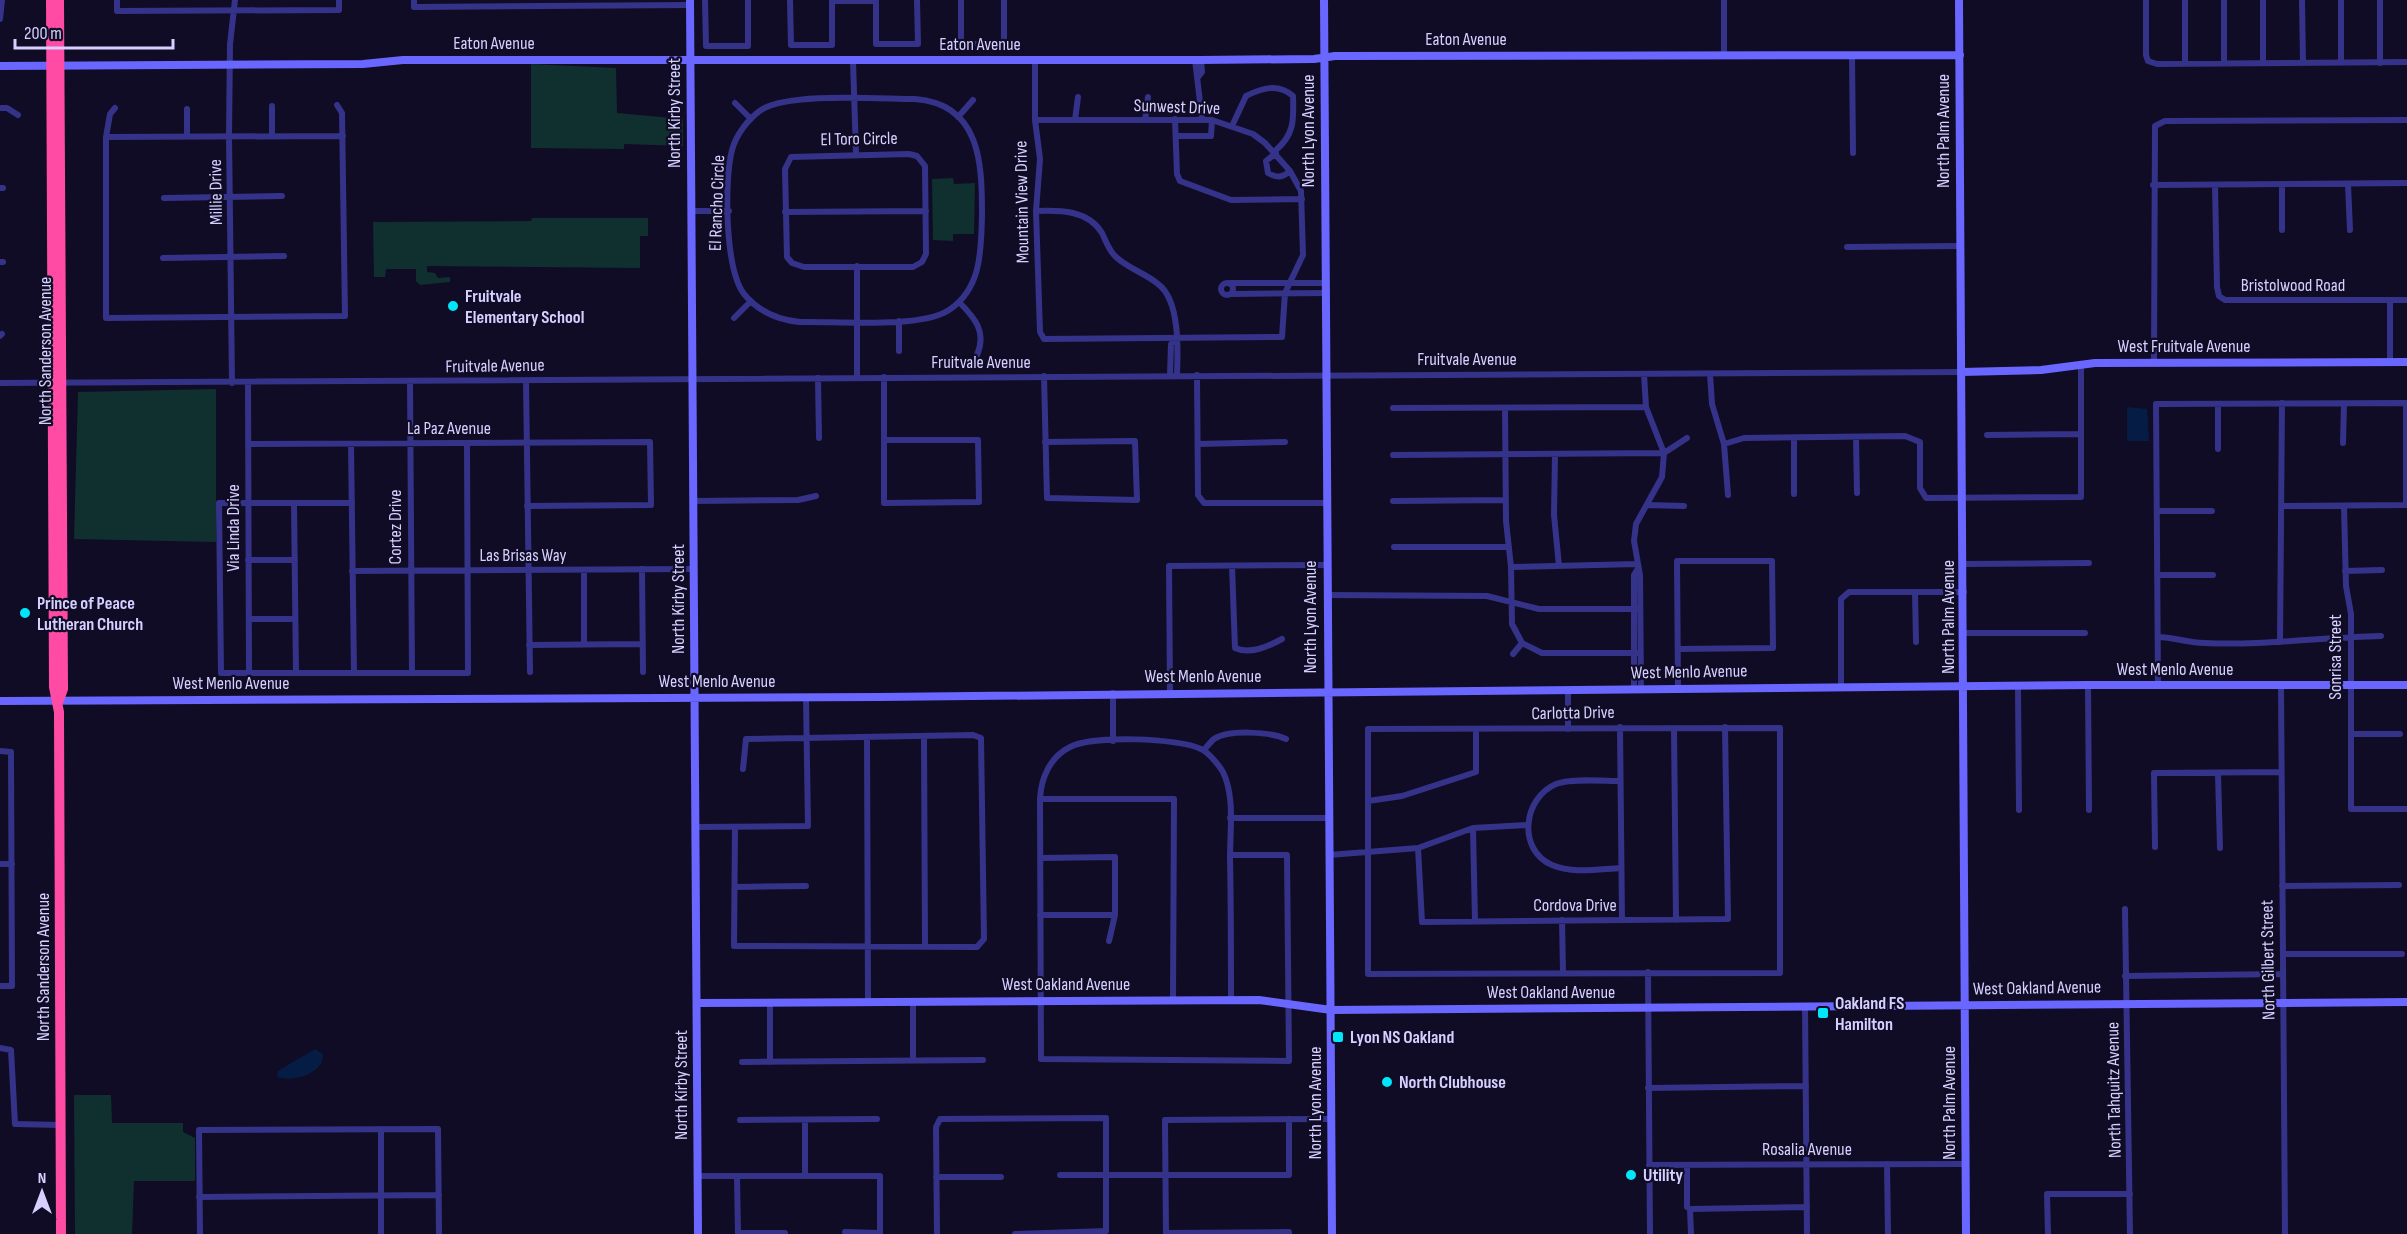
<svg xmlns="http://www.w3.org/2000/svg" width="2407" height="1234" font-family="'Sofia Sans Condensed',sans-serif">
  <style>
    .green { fill: #0f302e }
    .water { fill: #051d45 }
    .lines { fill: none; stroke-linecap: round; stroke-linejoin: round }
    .street { stroke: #353389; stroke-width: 6 }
    .secondary { stroke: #6967ff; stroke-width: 8 }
    .highway { stroke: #ff4ba4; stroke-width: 10 }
    .poi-dot { fill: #00e6fb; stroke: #100c25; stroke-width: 2 }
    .labels { text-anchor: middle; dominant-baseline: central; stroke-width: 4.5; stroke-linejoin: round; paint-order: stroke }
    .street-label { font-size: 18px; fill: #d5d0ff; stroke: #100c25 }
    .poi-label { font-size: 18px; font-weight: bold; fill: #d5d0ff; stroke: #100c25; text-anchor: start }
  </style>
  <rect width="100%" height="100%" fill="#100c25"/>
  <path class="green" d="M531,64L616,68L617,113L683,119V146L624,144V149L531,148Z
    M953,178L954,184L975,183L974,234H953V241L933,240L932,179Z
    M532,218H648V236H640V268L427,266V272L435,273L438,278L450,277V282L420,285L416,281V269H386L385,277H374L373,222L531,221Z
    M216,389V542L74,539L78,392Z
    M74,1095H111L112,1123H183V1132L195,1138V1181H134L132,1234H75Z"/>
  <path class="water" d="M2127,407L2147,409L2149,441H2127Z
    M315,1049L323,1054C324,1074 293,1082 277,1077L278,1071Z"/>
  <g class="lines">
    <path class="street" d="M117,0V11L339,10V0
      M414,0V7L690,5
      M705,0L706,46H748V0
      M790,0L791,45H832V0
      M876,0V44H918L917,0
      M961,0V44H1004V0
      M1724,0V55
      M2146,0V55L2148,61L2157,64L2407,62
      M2185,0V64
      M2224,0V63
      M2263,0V63
      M2302,0L2303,63
      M2341,0V63
      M2380,0V63
      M832,1H876
      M0,19L2,0
      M1852,55L1853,153
      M1035,60V120L1040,159L1036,211L1040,332L1044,339L1282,337L1285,293L1303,255L1301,191L1290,171L1265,143L1253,134L1212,120H1035
      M1195,60L1202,119
      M853,61L856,154
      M1199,76L1202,72L1201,60
      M915,99C981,104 982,164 982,215C981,250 982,288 949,310C920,329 836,321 800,322C778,320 758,311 744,294C725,269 724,181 732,150C736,135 748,119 761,110C790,92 879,99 915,99Z
      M735,103L751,119
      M272,106V136
      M0,108H7L18,115
      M115,108L110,114L106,137V318L345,316L342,113L337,105
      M187,109V136
      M958,117L973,100
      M1175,119L1177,174L1180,181L1231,200L1302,199
      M1075,120L1078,97
      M1145,120L1148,97
      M1232,126L1246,96C1262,88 1278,83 1293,96C1294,121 1294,135 1275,151
      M1176,136H1211L1212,120
      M106,137L343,136
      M1276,153L1266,161L1268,173C1277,178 1282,178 1290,171
      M909,154L917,156L925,166L926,254L922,262L913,267H804L792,263L787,257L785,169L791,157Z
      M2282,184V230
      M2348,184L2350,230
      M2153,185L2407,183
      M2215,185L2217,287L2219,296L2225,300H2407
      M0,188H3
      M164,198L282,196
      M691,211H729
      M1036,211C1060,210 1088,210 1102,233C1106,241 1109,251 1116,257C1129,269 1145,273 1158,284C1180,300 1178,350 1177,375
      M785,212L926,211
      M1847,247L1959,246
      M163,258L284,256
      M0,262H3
      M1221 289a6 6 0 1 1 12 0a6 6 0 1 1-12 0Z
      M1229,283H1325
      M1231,294L1325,293
      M2390,300V362
      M959,302C975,318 987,332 977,355
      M734,318L751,301
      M0,336L2,334
      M899,351V321
      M2154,363L2155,126L2165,121L2407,120
      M1710,374L1712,404L1724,444L1728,495
      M1170,375L1171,344L1175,340
      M1197,375L1198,495L1204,503H1326
      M1044,376L1047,498L1137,500L1135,441L1045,442
      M857,377V266
      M884,377V503L979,502L978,440H884
      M818,378L819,438
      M526,381L530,672
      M410,382L412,673
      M0,383L1962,372
      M232,383L229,136L230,44L235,0
      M248,383L249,673
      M2218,404V449
      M1393,408L1646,407
      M1505,408L1506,521L1511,567L1512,624L1522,643L1542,653H1640
      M1987,435L2080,434
      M1856,437L1857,493
      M1794,438V494
      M2343,443L2344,404
      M248,444L650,442L651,505L527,506
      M351,444L354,673
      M1198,444L1285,442
      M1724,444L1744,438L1905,436L1920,442V488L1926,498L2081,497V365
      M1555,454L1554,515L1559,566
      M1393,455L1664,453L1687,438
      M694,501L798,500L816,496
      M1393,501L1506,500
      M294,503L296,673
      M352,503H219L221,673H468L467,443
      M1648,505L1684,506
      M2344,506L2346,586L2351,614V809H2407
      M2157,511H2212
      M1394,547H1509
      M248,560H295
      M1964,564L2089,563
      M1232,566L1235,648C1250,655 1269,646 1282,639
      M1511,567L1637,564
      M642,569L643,672
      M584,570V644
      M352,571L694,569
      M2345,571L2382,570
      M2157,575H2213
      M1915,592L1916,642
      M1327,595L1487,596L1539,609H1640
      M249,619H295
      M1964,633H2085
      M2158,637C2174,637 2188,643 2204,643C2263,646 2321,637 2381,636
      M2280,642L2282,403
      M529,645L642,644
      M1678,649L1773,648L1772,561H1677L1678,689
      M1513,654L1522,643
      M2088,685L2089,810
      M2158,685L2156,404L2406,403V505L2281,506
      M2281,685L2285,1234
      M2018,686L2019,810
      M1841,687V599L1849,592H1964
      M1634,689V575L1637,570
      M1641,689L1640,575L1634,541L1636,524L1662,477L1664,453L1646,407L1644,374
      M1568,690V729
      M1113,693V741
      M1170,693L1169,566L1326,565
      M1620,727L1622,920
      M1674,728L1676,920
      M1780,728V973L1368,974V729Z
      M2351,734H2400
      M924,736L925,945
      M867,737L868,1002
      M1204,750C1207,747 1210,742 1214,739C1229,729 1271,732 1286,739
      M0,751L11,752L12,986H0
      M2218,773L2220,848
      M1620,781C1604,781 1570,778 1556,784C1523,798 1517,850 1552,865C1573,874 1599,869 1621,868
      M1040,799H1174L1173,1000
      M1368,801L1402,796L1476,772V729
      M1230,818H1329
      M696,827L808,826L806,697
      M735,827L734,946L977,947L984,939L981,738L973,735L746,739L743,769
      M1473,828L1475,921
      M2155,847L2154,773L2281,772
      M1418,848L1422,922L1728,919L1725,727
      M1230,855H1287L1289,1061L1041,1059L1040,799C1041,778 1050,757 1070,747C1092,735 1179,738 1201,749C1208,752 1219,765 1223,772C1235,797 1230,830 1230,858C1231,905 1231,952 1231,1000
      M1329,855L1418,848L1473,828L1527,825
      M1040,858L1115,857V915L1109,941
      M0,864H12
      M2282,886L2399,885
      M735,887L806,886
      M2125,909L2130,1234
      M1040,915H1115
      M1562,920L1563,972
      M2283,954H2402
      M1648,972L1650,1234
      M2125,976L2283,974
      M913,1001V1060
      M770,1002V1062
      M1805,1006L1807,1234
      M0,1048L11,1050L15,1124L61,1125
      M742,1062L983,1060
      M1648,1088L1806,1086
      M740,1120L877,1119
      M805,1120V1176
      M381,1129V1234
      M1887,1164L1888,1234
      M1649,1165L1966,1164
      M1687,1165V1207L1690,1209L1691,1234
      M1060,1175H1289V1119
      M698,1176H880V1234
      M737,1176L738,1234
      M936,1177H1001
      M199,1197L439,1195
      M1690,1209L1807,1207
      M845,1232L880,1233
      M738,1233H785
      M1166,1233L1289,1232V1234
      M200,1234L199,1130L438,1129L439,1234
      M937,1234L936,1127L940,1119L1106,1118V1231L1015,1234
      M1166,1234L1165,1120L1332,1119
      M2048,1234L2047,1194H2130"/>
    <path class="secondary" d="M690,0L698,1234
      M1324,0L1332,1234
      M1959,0L1966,1234
      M0,66L363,64L403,60H1201L1314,59L1335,56L1960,55
      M1962,372L2041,370L2095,363L2407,362
      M0,701L879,697L2088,685H2407
      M697,1003L1259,1000L1331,1010L2407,1002"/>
    <path class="highway" d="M51,0L54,687L59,712L61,1234
      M59,700L63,689L59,0"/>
  </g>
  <g class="poi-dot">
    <circle cx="453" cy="306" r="6"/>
    <circle cx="25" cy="613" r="6"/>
    <rect x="1817" y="1007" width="12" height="12" rx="3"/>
    <rect x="1332" y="1031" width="12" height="12" rx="3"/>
    <circle cx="1387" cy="1082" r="6"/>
    <circle cx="1631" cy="1175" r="6"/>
  </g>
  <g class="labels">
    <g class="street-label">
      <text x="1466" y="39">Eaton Avenue</text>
      <text x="494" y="43">Eaton Avenue</text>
      <text x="980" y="44">Eaton Avenue</text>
      <text transform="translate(1177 107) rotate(2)">Sunwest Drive</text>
      <text transform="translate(674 113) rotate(-90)">North Kirby Street</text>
      <text transform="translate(1308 131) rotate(-90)">North Lyon Avenue</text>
      <text transform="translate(1943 131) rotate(-90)">North Palm Avenue</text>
      <text transform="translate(859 139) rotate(-1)">El Toro Circle</text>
      <text transform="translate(216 192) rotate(-91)">Millie Drive</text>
      <text transform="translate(1022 202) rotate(-91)">Mountain View Drive</text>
      <text transform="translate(717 203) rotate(-88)">El Rancho Circle</text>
      <text x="2293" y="285">Bristolwood Road</text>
      <text x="2184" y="346">West Fruitvale Avenue</text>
      <text transform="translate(45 351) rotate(-90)">North Sanderson Avenue</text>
      <text x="1467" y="359">Fruitvale Avenue</text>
      <text x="981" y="362">Fruitvale Avenue</text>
      <text transform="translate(495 366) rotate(-1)">Fruitvale Avenue</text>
      <text x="449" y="428">La Paz Avenue</text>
      <text transform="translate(395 527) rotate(-90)">Cortez Drive</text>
      <text transform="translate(233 528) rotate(-90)">Via Linda Drive</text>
      <text x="523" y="555">Las Brisas Way</text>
      <text transform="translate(678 599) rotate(-90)">North Kirby Street</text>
      <text transform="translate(1310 617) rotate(-90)">North Lyon Avenue</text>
      <text transform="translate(1948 617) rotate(-90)">North Palm Avenue</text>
      <text transform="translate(2335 657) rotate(-90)">Sonrisa Street</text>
      <text x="2175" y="669">West Menlo Avenue</text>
      <text transform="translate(1689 672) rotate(-1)">West Menlo Avenue</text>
      <text x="1203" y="676">West Menlo Avenue</text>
      <text x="717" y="681">West Menlo Avenue</text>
      <text x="231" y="683">West Menlo Avenue</text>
      <text transform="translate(1573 713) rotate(-1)">Carlotta Drive</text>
      <text x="1575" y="905">Cordova Drive</text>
      <text transform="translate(2268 960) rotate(-91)">North Gilbert Street</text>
      <text transform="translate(43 967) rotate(-90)">North Sanderson Avenue</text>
      <text x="1066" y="984">West Oakland Avenue</text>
      <text transform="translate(2037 988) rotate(-1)">West Oakland Avenue</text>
      <text x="1551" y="992">West Oakland Avenue</text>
      <text transform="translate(681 1085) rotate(-90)">North Kirby Street</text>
      <text transform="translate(2114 1090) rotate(-91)">North Tahquitz Avenue</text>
      <text transform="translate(1315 1103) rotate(-90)">North Lyon Avenue</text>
      <text transform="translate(1949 1103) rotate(-90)">North Palm Avenue</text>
      <text x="1807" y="1149">Rosalia Avenue</text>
    </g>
    <g class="poi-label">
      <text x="465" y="296">Fruitvale<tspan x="465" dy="21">Elementary School</tspan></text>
      <text x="37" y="603">Prince of Peace<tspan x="37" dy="21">Lutheran Church</tspan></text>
      <text x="1835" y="1003">Oakland FS<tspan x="1835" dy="21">Hamilton</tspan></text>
      <text x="1350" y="1037">Lyon NS Oakland</text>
      <text x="1399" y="1082">North Clubhouse</text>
      <text x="1643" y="1175">Utility</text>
    </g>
  </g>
  <g transform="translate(42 1192)" stroke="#100c25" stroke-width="4.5" paint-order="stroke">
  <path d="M0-4.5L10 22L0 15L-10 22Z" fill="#d5d0ff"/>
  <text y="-9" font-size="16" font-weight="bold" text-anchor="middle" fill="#d5d0ff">N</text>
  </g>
  <path d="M15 39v9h158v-9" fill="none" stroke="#d5d0ff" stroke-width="3"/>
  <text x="24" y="39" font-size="18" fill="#d5d0ff" stroke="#100c25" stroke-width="4.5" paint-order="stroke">200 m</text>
</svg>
